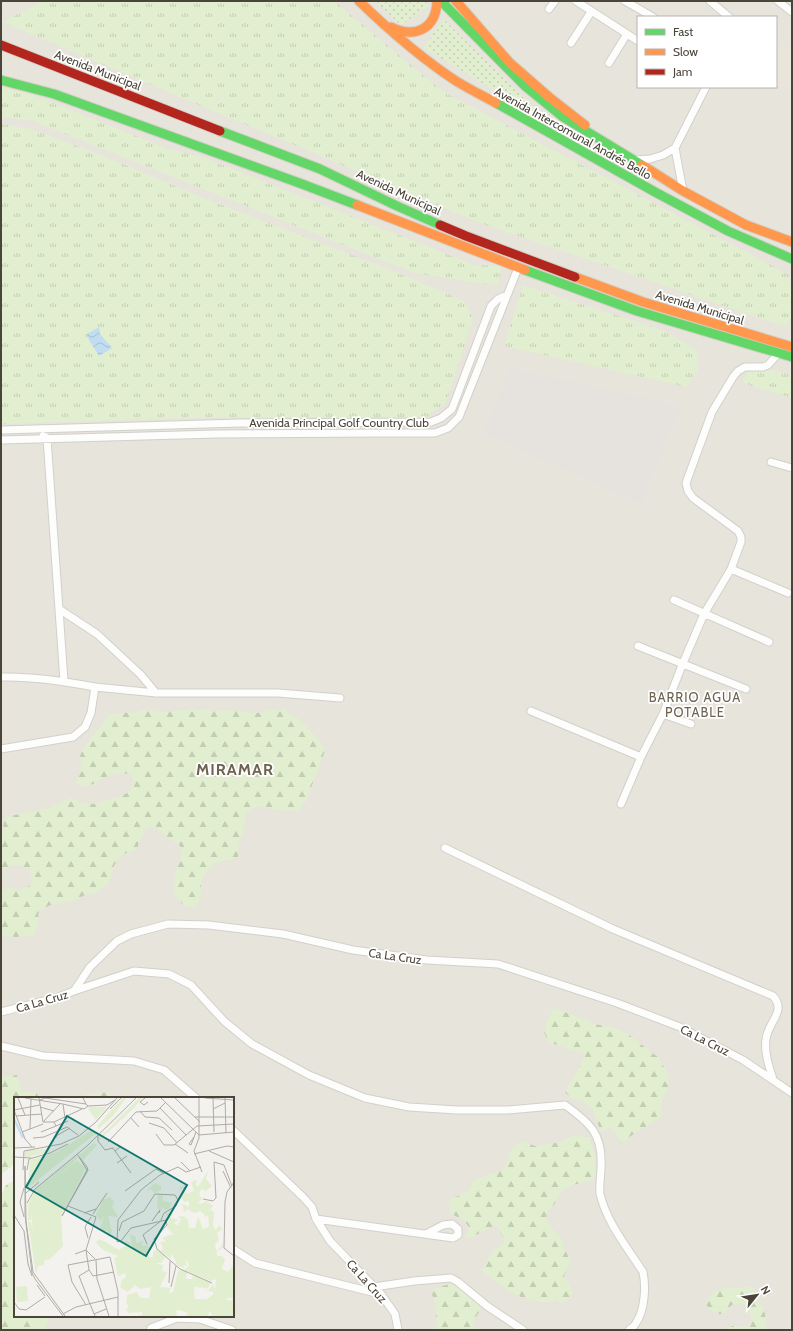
<svg xmlns="http://www.w3.org/2000/svg" width="793" height="1331" font-family="Cabin,sans-serif">
  <style>
    .residential { fill: #e7e4dc; fill-rule: evenodd }
    .education { fill: #eae5da }
    .grass { fill: url(#grass-tufts) }
    .forest { fill: url(#forest-firs) }
    .park { fill: url(#park-dots) }
    .parking { fill: #e6e3df }
    .water { fill: url(#water-waves) }
    .lines { fill: none; stroke-linecap: round; stroke-linejoin: round }
    .street-casing { stroke: #d2d0cb; stroke-width: 9 }
    .fast-casing { stroke: #d3cfc5; stroke-width: 11 }
    .slow-casing { stroke: #d3cfc5; stroke-width: 11 }
    .jam-casing { stroke: #d3cfc5; stroke-width: 11 }
    .street { stroke: #fdfdfc; stroke-width: 7 }
    .fast { stroke: #63d668; stroke-width: 9 }
    .slow { stroke: #ff974d; stroke-width: 9 }
    .jam { stroke: #b3261e; stroke-width: 9 }
    .labels { text-anchor: middle; dominant-baseline: central; stroke-width: 3.5; stroke-linejoin: round; paint-order: stroke }
    .street-label { font-size: 12px; fill: #4b4439; stroke: #fff }
    .neighbourhood-label { font-size: 13px; letter-spacing: 1px; fill: #6e6250; stroke: #fff }
    .district-label { font-size: 16px; font-weight: bold; letter-spacing: 1px; fill: #6e6250; stroke: #fff }
    .inset-river { fill: none; stroke: #c0ddf1; stroke-width: 2 }
    .inset-road { fill: none; stroke: #b0aca6; stroke-width: 1 }
    .view { fill: #0f766e; fill-opacity: 0.15; stroke: #0f766e; stroke-width: 2 }
    .inset-edge { fill: none; stroke: #4b4439; stroke-width: 2 }
  </style>
  <defs>
    <pattern id="grass-tufts" width="24" height="20" patternUnits="userSpaceOnUse"><rect width="24" height="20" fill="#e1eecf"/><path d="M3 7l-1-3M5 7V3M7 7l1-3M15 17l-1-3M17 17v-4M19 17l1-3" fill="none" stroke="#c3cdb2"/></pattern>
    <pattern id="forest-firs" width="22" height="20" patternUnits="userSpaceOnUse"><rect width="22" height="20" fill="#e1eecf"/><path d="M5 1l3.5 6h-7zM16 11l3.5 6h-7z" fill="#c3cdb2"/></pattern>
    <pattern id="park-dots" width="8" height="8" patternUnits="userSpaceOnUse"><rect width="8" height="8" fill="#e1eecf"/><path d="M2 2h.1M6 6h.1" fill="none" stroke="#c3cdb2" stroke-width="1.8" stroke-linecap="round"/></pattern>
    <pattern id="water-waves" width="16" height="10" patternUnits="userSpaceOnUse"><rect width="16" height="10" fill="#c0ddf1"/><path d="M0 5q4-4 8 0t8 0" fill="none" stroke="#a6bfcf"/></pattern>
  </defs>
  <rect width="100%" height="100%" fill="#f4f2ee"/>
  <path class="residential" d="M1,1H792V1330H37L41,1316H233V1098H15L1,1122ZM638,17H776V87H638Z"/>
  <path class="education" d="M792,35V91L776,84V53Z"/>
  <path class="grass" d="M44,1H334L442,91L788,274L792,290V315L786,327L480,223L2,22Z
    M1,88L30,94L169,149L205,158L474,265L501,266L498,286L414,273L33,121L1,117Z
    M1,124L30,129L99,154L194,194L388,269L444,292L465,302L473,318L446,403L426,417H322L188,418L1,424Z
    M523,285L662,330L696,349L698,369L687,387L504,346Z
    M750,364L792,375V398L743,383Z"/>
  <path class="forest" d="M192,709L219,711L232,710L252,713H258L271,709L284,710L300,720L318,739L325,751L306,801L298,811C291,810 285,811 279,810C265,809 258,802 246,813L243,832L238,845V857C230,862 221,859 214,864C210,867 203,875 202,879C199,891 204,900 193,908C178,906 173,893 174,879C175,869 185,856 180,846C177,842 171,840 167,838C164,836 161,832 158,830C144,822 140,840 137,849C131,852 122,853 118,859C110,869 113,883 101,890C96,893 91,893 86,895C82,896 78,898 75,900C62,904 47,902 38,914L39,920L34,935L16,937L1,935V891L8,887C18,890 26,890 33,883L30,870C24,866 17,864 10,866C6,868 6,870 1,870V839L5,817L49,808L70,798C76,800 82,803 88,804C94,805 99,802 104,801C119,797 137,795 132,775C123,772 112,774 104,778C97,781 89,788 81,786C79,785 77,784 76,783L81,770L80,756L83,749L110,714L137,712L143,710L164,712Z
    M554,1008L599,1025L612,1027L628,1034L659,1058L669,1077L668,1088L663,1097L660,1118L629,1137L622,1143L612,1129L608,1128L601,1132C596,1120 595,1107 582,1101C579,1100 575,1100 572,1098C570,1097 567,1094 565,1092L586,1055L549,1042L544,1032L547,1021Z
    M17,1075L21,1092H37L38,1098H15V1143L12,1149L14,1161L11,1167L1,1174V1077Z
    M110,1092V1098H86V1094Z
    M574,1136L588,1137C594,1149 599,1167 593,1180L573,1185L561,1191L556,1202L547,1212L546,1219L553,1230L562,1239L563,1246L569,1258V1264L564,1276L573,1293L565,1302H542L521,1297L508,1291L481,1270L494,1250L505,1241L497,1225L465,1240L469,1227C460,1212 446,1221 450,1198L462,1195L467,1192L474,1180L505,1169C509,1156 508,1147 523,1141L535,1146L556,1143Z
    M15,1181V1316H46C49,1322 46,1326 42,1330H1V1197C6,1187 2,1185 15,1181Z
    M453,1282L469,1294L481,1309C477,1316 470,1322 476,1330H437L435,1303L431,1291Z
    M749,1287H755C754,1297 755,1301 763,1307C765,1315 768,1322 764,1330H726L732,1326L738,1327L751,1326C755,1307 734,1293 726,1313C715,1316 711,1311 705,1303C712,1286 733,1288 749,1287Z"/>
  <path class="park" d="M375,1H425L429,6L401,25Z
    M443,19L555,127L424,48Z"/>
  <path class="parking" d="M511,368L676,405L680,411L641,504L482,433Z"/>
  <path class="water" d="M99,327L100,334L112,348L99,356L86,335Z"/>
  <g class="lines">
    <defs>
      <path id="street" d="M576,1L638,41
        M625,1L653,17
        M710,1L729,17
        M778,1L792,12
        M549,9L555,1
        M571,43L591,12
        M609,63L627,34
        M675,148L683,191
        M634,160L650,159L663,155L675,148L706,87
        M1,430L240,423L431,422L441,418L452,409L491,306L498,299L507,295
        M43,436L47,438L64,681
        M1,440L216,434L387,433H435L448,428L459,417L518,268
        M771,462L792,468
        M731,569L741,542V537L738,531L693,498L688,491L686,483L712,412L733,377L738,371L745,367H763L768,365L779,353
        M674,600L769,642
        M59,609L97,634L141,675L156,693
        M638,646L746,689
        M1,677C33,676 64,681 95,687L91,713L85,727L73,737L1,749
        M95,687L156,693H278L340,698
        M531,711L641,757
        M663,714L691,724
        M621,804L641,757L663,714L683,663L704,614L731,569L788,593
        M445,848L613,929L773,996C787,1011 768,1022 766,1039C764,1052 769,1067 773,1079
        M74,991L134,971L169,974L191,985L224,1021L252,1044L309,1075L365,1098L409,1107L457,1110H507L565,1105C590,1123 603,1134 601,1167C601,1175 599,1186 600,1194C607,1223 627,1247 643,1272C646,1286 645,1310 636,1323C635,1325 632,1328 629,1330
        M1,1012L56,998L74,991L90,967L117,941L131,934L168,924L209,925L283,934L353,950L427,960L498,964L617,1003L680,1027L743,1060L792,1093
        M1,1046L43,1056L134,1061L164,1070L196,1098
        M233,1130L303,1197L312,1207L316,1219L330,1241L381,1294L395,1314L398,1330
        M316,1219L453,1238L458,1235V1229L452,1224L443,1225L426,1234
        M233,1249L255,1263L380,1294
        M374,1287L414,1281L451,1278L458,1282L487,1306L523,1330
        M150,1330L151,1328L177,1318L200,1319L232,1330"/>
      <path id="fast" d="M441,1L525,86L563,117L642,165
        M1,80L54,94L302,184L357,205
        M496,103L655,192L728,231L792,259
        M220,131L320,169L397,206L440,225
        M525,270L637,311L792,357"/>
      <path id="slow" d="M359,1C389,30 421,58 456,81C469,89 483,96 496,103
        M456,1L510,63L549,97L585,125
        M391,27C415,39 436,29 437,1
        M642,165L683,191L746,225L792,242
        M357,205L525,270
        M575,277L643,302L792,347"/>
      <path id="jam" d="M1,45L220,131
        M440,225L466,236L575,277"/>
    </defs>
    <use href="#street" class="street-casing"/>
    <use href="#fast" class="fast-casing"/>
    <use href="#slow" class="slow-casing"/>
    <use href="#jam" class="jam-casing"/>
    <use href="#street" class="street"/>
    <use href="#fast" class="fast"/>
    <use href="#slow" class="slow"/>
    <use href="#jam" class="jam"/>
  </g>
  <g class="labels">
    <g class="street-label">
      <text transform="translate(98 70) rotate(21)">Avenida Municipal</text>
      <text transform="translate(573 133) rotate(29)">Avenida Intercomunal Andrés Bello</text>
      <text transform="translate(399 192) rotate(25)">Avenida Municipal</text>
      <text transform="translate(700 307) rotate(17)">Avenida Municipal</text>
      <text x="339" y="422">Avenida Principal Golf Country Club</text>
      <text transform="translate(395 956) rotate(8)">Ca La Cruz</text>
      <text transform="translate(42 1001) rotate(-16)">Ca La Cruz</text>
      <text transform="translate(705 1040) rotate(27)">Ca La Cruz</text>
      <text transform="translate(367 1281) rotate(48)">Ca La Cruz</text>
    </g>
    <g class="neighbourhood-label">
      <text x="695" y="697">BARRIO AGUA<tspan x="695" dy="15">POTABLE</tspan></text>
    </g>
    <g class="district-label">
      <text x="235" y="769">MIRAMAR</text>
    </g>
  </g>
  <g transform="translate(14 1097)">
    <rect width="220" height="220" fill="#f4f2ee"/>
    <path d="M109,1H112L99,19L84,32V28ZM125,1H128L119,12L85,43L84,42ZM76,10H93L82,23L74,12ZM78,33L82,36L14,91L16,63L43,55ZM80,46L83,48L69,63L65,58ZM62,59L64,60L58,67L33,87L63,64L72,71L47,119L49,149L36,162L31,163L30,168L24,169L22,177L14,125H17L19,138L17,115V123L14,124V107L22,92Z" fill="#e1eecf"/>
    <path d="M194,74L192,82L198,89L192,94L187,92L185,98L188,102L184,106L187,107L193,104L194,107L195,105L197,108L200,107L196,113L200,115L199,129L202,133L205,128L208,132L203,136L205,143L201,147L202,154L207,150L209,145V151L203,154V159H207L211,162L208,172L214,175L220,167V201H211L216,204L220,202V219H197L198,216L195,215L194,219H173L174,216L165,213L162,214L163,219H123L128,218V215L114,216L112,213L115,209L112,206L113,198L123,195L126,201H135L137,190L126,192L121,188L114,195L106,190L108,183L112,180L111,176L104,179L100,161L105,159L89,153L82,145L86,142L105,153L111,149L110,144L115,145L119,156L116,137L122,140V146L129,144L128,149L134,148L135,151L132,154L136,160H139V155L143,152L152,159L147,166H141L149,168L148,174L153,175L146,190L157,191L155,196L159,195L164,174L168,173L173,175L172,182H178L179,178L197,186L190,197L193,191L180,190L181,202H193L199,198L200,195L194,194L199,187L201,193L206,198L201,192L202,182L197,184L170,173L175,169L174,165L172,163L173,169L168,168L171,171L164,169L157,156V162L147,154L149,151L146,145L152,144L148,141L159,137L153,130L155,122L151,116H159L157,121L164,123L160,126L164,129L167,122L164,120L170,119L174,123L175,131H181L184,119L189,132L195,130L194,118L192,120L187,114L180,116L174,112L170,115L168,107L175,110V104L170,105L167,99L170,91L165,93L167,89L171,90L172,97L180,94L177,85L183,83L182,88L184,90ZM141,86L147,89V93L140,96L137,92L132,94ZM144,97L149,98V104L158,106L156,111L151,113L148,109V113L143,112ZM96,100L100,105L98,110L104,120L94,119L98,135L94,140L93,133L90,135L86,132L90,119L86,124L82,117L90,102Z" fill="#e1eecf"/>
    <path d="M35,52V55L10,61L12,53Z" fill="#e1eecf"/>
    <path d="M13,189L14,204L3,205L2,190Z" fill="#e1eecf"/>
    <path class="inset-river" d="M0,22L9,41"/>
    <path class="inset-road" d="M4,1L11,18M25,1L29,25M131,1L126,5L130,8L134,5M147,1L185,38L220,35M161,1L186,25M185,1V41L180,54L188,75M191,1L220,3M199,1L200,35M211,1L212,36M17,2L49,7M26,3L31,1L72,7L69,1M74,9L93,8L101,3M26,10L40,14M146,11L172,38M96,12L107,1M199,12L211,6M0,13L11,42L18,50M0,13L26,8M126,14L131,20L145,21L158,33M2,19L28,17M181,20H220M51,21L49,7L70,12L74,9L72,7M117,21L125,30M29,25H40L68,12M29,25L46,7M40,25L42,29L54,24M135,26L150,31L163,46M16,32L29,27M8,35L16,32L17,2L11,1M27,35L42,29M142,37L150,48H160L183,29L220,27M84,38V44L91,53L99,51L101,54M180,40L175,47L177,48L182,35M19,41L30,40L53,30L64,38M42,41V39L56,31M94,45L122,15L143,14L152,5M161,47L174,56M106,50L101,54L117,76M0,51L21,50M195,54L220,65M63,57L73,70L74,73L48,119L73,73L65,60M180,57L213,49L220,50M0,60L17,61M167,65L176,74M103,66L113,59M187,70L172,75L164,70L146,78L127,93L104,123L103,145L107,144L117,131L152,123L153,128L140,142L143,152L166,172L198,186M9,73L10,54L47,47L65,39L82,25L103,1M13,73L15,62L36,56L54,47M209,74L217,91M220,85L213,95L211,105L210,151L220,159M111,94L142,72L149,76M12,96L25,85M189,102L199,104L202,101L200,65L210,68L218,89M13,106L21,92L73,49L122,1M54,109L82,120L72,153L75,173L65,179L76,207M70,116L82,112M79,117L93,96M0,118L10,134L14,167L18,179M10,120L6,105L10,91M138,124L146,113L145,116M105,134L108,125L130,114L141,97L161,98L164,103L162,109L150,116L147,123M74,141L71,130L77,120M133,147L129,138L148,123M61,157L72,153L81,162M82,163L83,182L95,219M75,173L79,179L100,175M155,186L156,164M23,188L31,199M157,190L162,169M0,205L5,212L12,213L31,200M76,207L81,219M72,208L58,185L54,168L96,160L104,195V219M49,217L62,210L104,200M80,217L92,212M49,219L21,182L18,176L11,118V69L12,124L19,175L51,219"/>
    <path class="view" d="M53,19L173,88L132,159L12,90Z"/>
    <rect width="220" height="220" class="inset-edge"/>
  </g>
  <rect width="793" height="1331" fill="none" stroke="#4b4439" stroke-width="4"/>
  <rect x="637" y="16" width="140" height="72" fill="#ffffff" stroke="#b7b4b0"/>
  <rect x="645" y="29" width="20" height="6" fill="#63d668" stroke="#b7b4b0"/>
  <text x="673" y="36" font-size="12" fill="#4b4439">Fast</text>
  <rect x="645" y="49" width="20" height="6" fill="#ff974d" stroke="#b7b4b0"/>
  <text x="673" y="56" font-size="12" fill="#4b4439">Slow</text>
  <rect x="645" y="69" width="20" height="6" fill="#b3261e" stroke="#b7b4b0"/>
  <text x="673" y="76" font-size="12" fill="#4b4439">Jam</text>
  <g transform="translate(757 1295) rotate(60)" stroke="#ffffff" stroke-width="3" paint-order="stroke">
  <path d="M0-3L7 15L0 10L-7 15Z" fill="#4b4439"/>
  <text y="-6" font-size="11" font-weight="bold" text-anchor="middle" fill="#4b4439">N</text>
  </g>
</svg>
